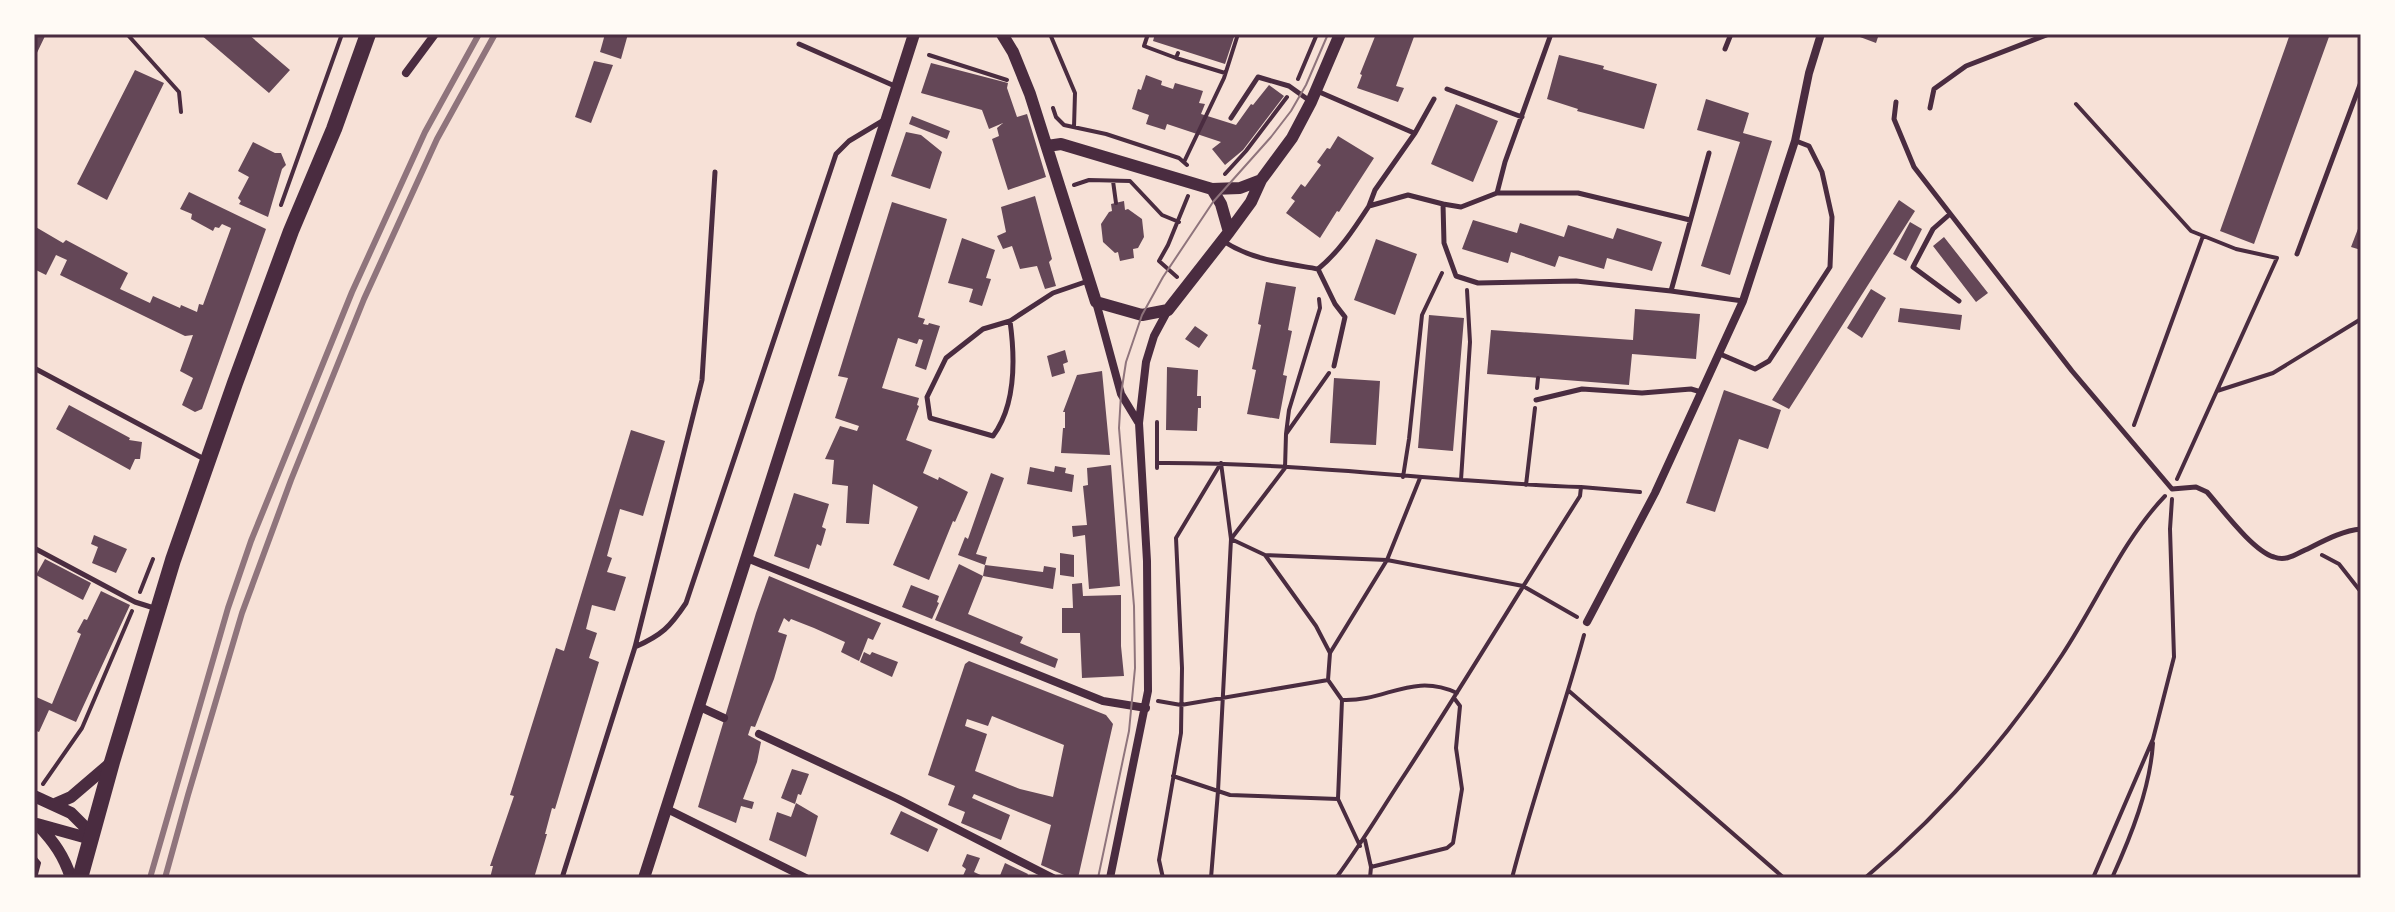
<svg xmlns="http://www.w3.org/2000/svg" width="2395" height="912" font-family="'Sofia Sans Condensed',sans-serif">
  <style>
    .building { fill: #644757; fill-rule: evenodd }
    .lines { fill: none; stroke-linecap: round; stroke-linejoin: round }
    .path { stroke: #4a2c40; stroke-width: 4 }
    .service { stroke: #4a2c40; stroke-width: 5 }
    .minor { stroke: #4a2c40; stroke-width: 8 }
    .tertiary { stroke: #4a2c40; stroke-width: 12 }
    .primary { stroke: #4a2c40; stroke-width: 16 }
    .tram { stroke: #8f747c; stroke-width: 2 }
    .rail { stroke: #8f747c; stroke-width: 6 }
    .neatline { fill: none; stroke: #4a2c40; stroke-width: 3 }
  </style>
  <rect width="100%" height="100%" fill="#f7e1d7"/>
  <path class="building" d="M34,34H46L34,59Z
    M200,34H248L290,70L269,93Z
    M605,34H628L621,59L600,52Z
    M1155,34H1235L1225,64L1153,41Z
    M1376,34H1415L1396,86L1404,88L1398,102L1357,88L1362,75L1360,74Z
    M1852,34H1879L1876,43Z
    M2290,34H2330L2254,244L2220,231Z
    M1559,55L1604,66L1603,69L1657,84L1644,129L1577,111L1578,109L1547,99Z
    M594,61L613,65L591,123L575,117Z
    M931,63L1008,83L1007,88L1017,117L1027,114L1046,177L1008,190L992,139L999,136L997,128L1003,123L989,129L982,110L921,93Z
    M135,70L164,83L107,200L77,184Z
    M1146,75L1162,81L1161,85L1173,89L1175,83L1203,91L1199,103L1205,104L1201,114L1236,125L1251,104L1253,105L1269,85L1284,96L1243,150L1225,165L1212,149L1221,142L1167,124L1165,130L1146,124L1149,115L1132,109L1138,89L1141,90Z
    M1706,99L1749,113L1743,133L1772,141L1730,275L1701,266L1740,142L1697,130Z
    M1456,104L1498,121L1473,182L1431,164Z
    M912,116L950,131L947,139L909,124Z
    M906,132L921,135L942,152L930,189L891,176Z
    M1338,136L1374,158L1339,212L1337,211L1320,238L1286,213L1295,201L1291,198L1301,184L1305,187L1321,165L1317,162L1327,148L1330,149Z
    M253,142L275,153H281L286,165L282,169L268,217L239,204L241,201L238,198L249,177L238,171Z
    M189,192L266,229L202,409L195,412L182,405L193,378L180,371L193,335L185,336L60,275L67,260L56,255L46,275L34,269V226L63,243L66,240L128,273L120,289L150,303L153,296L180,308L181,305L197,312L199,304L203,305L231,228L222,224L219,228L215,227L213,231L191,219L192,214L180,209Z
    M1035,196L1052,259L1049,262L1056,286L1045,289L1037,266L1020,269L1012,246L1003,249L997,236L1006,232L1001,207Z
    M1899,200L1915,211L1875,274L1789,409L1772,400Z
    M1124,201L1125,210L1128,209L1142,219L1144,237L1138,248L1133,249L1134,258L1120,261L1118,252L1115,253L1103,242L1101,224L1109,212L1112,211L1111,204Z
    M892,202L947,219L918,317L925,319L923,324L928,325L929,323L940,326L926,370L915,366L923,340L919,339L917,344L898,338L882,388L919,398L917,405L919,406L906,440L932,450L923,473L938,480L939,477L968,492L955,522L953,521L929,580L893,565L918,507L873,484L869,524L846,523L848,486L832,484L834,460L825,459L840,426L857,431L859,426L835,418L848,378L838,376Z
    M1473,220L1517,233L1520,223L1564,237L1568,225L1613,239L1617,228L1662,242L1652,271L1607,258L1604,269L1559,256L1555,267L1511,252L1508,263L1462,249Z
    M2361,221V250L2351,247Z
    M1910,222L1922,229L1906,261L1893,254Z
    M1944,237L1988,293L1976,302L1933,246Z
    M962,238L995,250L986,278L991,279L982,306L969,302L973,289L948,283Z
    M1376,239L1417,254L1395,315L1354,300Z
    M1266,282L1296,287L1288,330L1292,331L1283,375L1287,376L1279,419L1247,414L1256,370L1252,369L1261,325L1258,324Z
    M1871,289L1886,298L1862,338L1847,328Z
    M1900,308L1962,315L1960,330L1898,322Z
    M1635,309L1700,314L1696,359L1632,354L1629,385L1487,374L1491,330L1633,340Z
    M1429,315L1464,318L1453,451L1418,448Z
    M1195,326L1208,335L1199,348L1185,339Z
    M1065,350L1068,362L1063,364L1065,373L1052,377L1047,356Z
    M1167,367L1198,370L1197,396H1201V408H1198L1197,431L1166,430Z
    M1102,371L1110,455L1061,453L1063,428H1065V412H1063L1077,375Z
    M1334,378L1380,381L1376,445L1330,443Z
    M1724,390L1781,410L1768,449L1739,439L1715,512L1686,503Z
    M69,405L130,438L129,440L142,442L140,459H135L130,470L56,429Z
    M631,430L665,441L643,516L620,509L607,556L612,558L607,572L626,577L615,611L592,605L586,629L597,633L589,658L599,662L555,809L552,808L545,834H547L534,878H490L493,866H490L514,796L510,795L556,648L564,651Z
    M1111,465L1120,586L1089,589L1085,535L1073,537L1072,526L1087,525L1083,486L1088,485L1087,468Z
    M1055,466L1066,468L1065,473L1074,475L1072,492L1027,484L1030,467L1054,472Z
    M991,473L1004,478L976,554L987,557L985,565L1043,572L1044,566L1056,568L1053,589L983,576L985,565L958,555L965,537L968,539Z
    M794,493L829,504L822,527L826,529L821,546L817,544L809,569L774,556Z
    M94,535L127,549L116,573L92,563L98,547L91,544Z
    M1060,553L1074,555V577L1060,575Z
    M45,559L91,583L83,600L36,575Z
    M959,564L983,576L968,614L1023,637L1020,643L1058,659L1055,668L935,620Z
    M769,576L881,623L873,640L868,638L859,661L841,652L845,642L814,628L791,619L789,622L784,618L778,632L787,635L774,679L755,727L751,726L748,735L761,742L757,762L743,799L754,802L752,809L741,806L736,823L698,807L756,613Z
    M1082,583L1083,596L1121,595V646L1124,676L1082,678L1080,633H1062V608H1073L1072,584Z
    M911,585L939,596L937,602L939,603L932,619L902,607Z
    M101,591L130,605L76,722L49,710L39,732L34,730V696L52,704L81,634L77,632L84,619L87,620Z
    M864,652L870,655L872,652L898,662L892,677L860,662Z
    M969,661L1106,715L1113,724L1078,878H1071L1041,865L1051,825L974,794L972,798L1010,815L1001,840L961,823L965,812L948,805L955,786L928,775L965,664ZM992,716L1064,745L1053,797L1020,789L975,771L987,734L965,726L967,719L988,726Z
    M792,769L809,774L801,795L798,794L795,804L781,798Z
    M796,803L818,816L806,857L769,840L777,812L791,817Z
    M901,811L938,829L928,852L890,834Z
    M967,854L980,858L974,872L987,878H962L966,869L962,866Z
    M1005,863L1028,874L1026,878H999Z"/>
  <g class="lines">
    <path class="path" d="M127,34L179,92L181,112
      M1050,34L1075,93L1074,127
      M1148,34L1144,46L1176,58
      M1178,53L1176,58L1225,73
      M929,55L1007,80
      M1298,79L1317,34
      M2076,104L2191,231L2236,249L2277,258L2177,479
      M1053,108L1056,117L1064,125L1106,134L1179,158L1187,165
      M1184,162L1224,78L1238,34
      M1225,174L1246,151L1287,97
      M1113,181L1116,203
      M1074,185L1089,180L1130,181L1162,215L1179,222
      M281,205L342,34
      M1177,277L1159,261L1168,245L1188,196
      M1537,388L1538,378
      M2217,391L2273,373L2361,319
      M1157,422V463
      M2134,425L2203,236
      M1286,434L1289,410L1320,308L1319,299
      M1157,468V463C1298,462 1440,482 1581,487
      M1403,477L1409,439L1422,315L1442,273
      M1461,480L1470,342L1467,290
      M1526,485L1535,408
      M1231,539L1285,468L1286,434L1329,373
      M1265,555L1316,626L1330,653
      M2322,555L2339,564L2361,592
      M140,592L153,559
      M1569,691L1784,878
      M1342,700C1386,702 1412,672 1457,693
      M1158,701L1181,705L1328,680
      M1173,776L1218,791L1231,539L1265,555L1387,560L1523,586L1577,617
      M43,784L82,728L132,611
      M1338,799L1360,846
      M1365,840L1371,867
      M34,857L39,863L35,878
      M1163,878L1159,860L1181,733L1182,668L1176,538L1221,463L1231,539
      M1211,878L1218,791L1230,795L1338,799L1342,700L1328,680L1330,653L1387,560L1420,478
      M1336,878C1362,843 1383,807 1407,771C1466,680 1522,587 1580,496L1581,487L1640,492
      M1370,878L1371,867L1447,848L1453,843L1462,789L1456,748L1460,706L1454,698
      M1512,878C1533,796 1562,716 1584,635
      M1865,878C1942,813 2007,739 2062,655C2097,602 2122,541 2165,496
      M2093,878L2153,739L2174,657L2170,529L2172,499
      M2112,878C2131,836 2150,789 2153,743"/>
    <path class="service" d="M799,44L897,87
      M1725,49L1731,34
      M1447,89L1522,117
      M1317,91L1414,133
      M1896,102L1894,119L1914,167L2072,371L2172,489L2196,487L2207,492C2222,509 2253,551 2274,557C2285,561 2293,556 2303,551C2322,542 2340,531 2361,529
      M1930,108L1934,89L1966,66L2049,34
      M1231,118L1258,77L1289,86L1310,101
      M1497,193L1505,162L1551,34
      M1443,204L1461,207L1497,193H1578L1690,220
      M1369,206L1375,190L1415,133L1434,99
      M1950,214L1933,229L1913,267L1959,301
      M1223,241C1252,260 1284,263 1318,269C1339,252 1354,229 1369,206L1408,195L1443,204L1444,243L1456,276L1478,283L1576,281L1671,291L1743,301
      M2297,254L2361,82
      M1318,269L1335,304L1345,317L1334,366
      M1671,291L1709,153
      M1010,321C1015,357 1016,405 993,436L930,418L927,397L946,358L983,329L1010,321L1053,293L1088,281
      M1720,354L1755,369L1769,361L1830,267L1832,217L1822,172L1809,146L1796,141
      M34,368L206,460
      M1536,400L1582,389L1642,393L1691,389L1701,392
      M34,548L135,602L154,608
      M635,647C662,635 670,627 686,603L836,154L849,141L884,120
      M562,878L635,647L702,380L715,172"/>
    <path class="minor" d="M406,73L435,34
      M1096,302L1121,394L1138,422
      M747,558L1103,701L1146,708
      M1587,622L1655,493L1743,301L1795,141L1809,73L1821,34
      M700,707L724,718
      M759,734L898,799L1053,878
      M667,809L806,878
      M1110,878L1148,691L1147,561L1139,423L1146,362L1154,336L1168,310"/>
    <path class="tertiary" d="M1002,34L1013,52L1030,94L1096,302L1142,315L1168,310L1229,232L1251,202L1261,180L1292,138L1311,102L1340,34
      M1047,146L1061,144L1212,189L1240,188L1261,180
      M1212,189L1221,204L1229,232
      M34,796L71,813L92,834
      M55,804L71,797L112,762
      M37,824L91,839
      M38,825C54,842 64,856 71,878
      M644,878L914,34"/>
    <path class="primary" d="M80,878L112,762L173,560L235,383L291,231L334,129L368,34"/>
    <path class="tram" d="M1098,878L1129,731L1135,668L1134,606L1119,428L1121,394L1126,362L1142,315L1163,277L1213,202L1271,137L1291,111L1306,85L1328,34"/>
    <path class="rail" d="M150,878L228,608L251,541L352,292L425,132L479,34
      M165,878L188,795L242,613L291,480L364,299L437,139L495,34"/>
  </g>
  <rect width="2395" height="912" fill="none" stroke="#fffaf5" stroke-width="72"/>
  <rect x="36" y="36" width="2323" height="840" class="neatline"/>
</svg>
